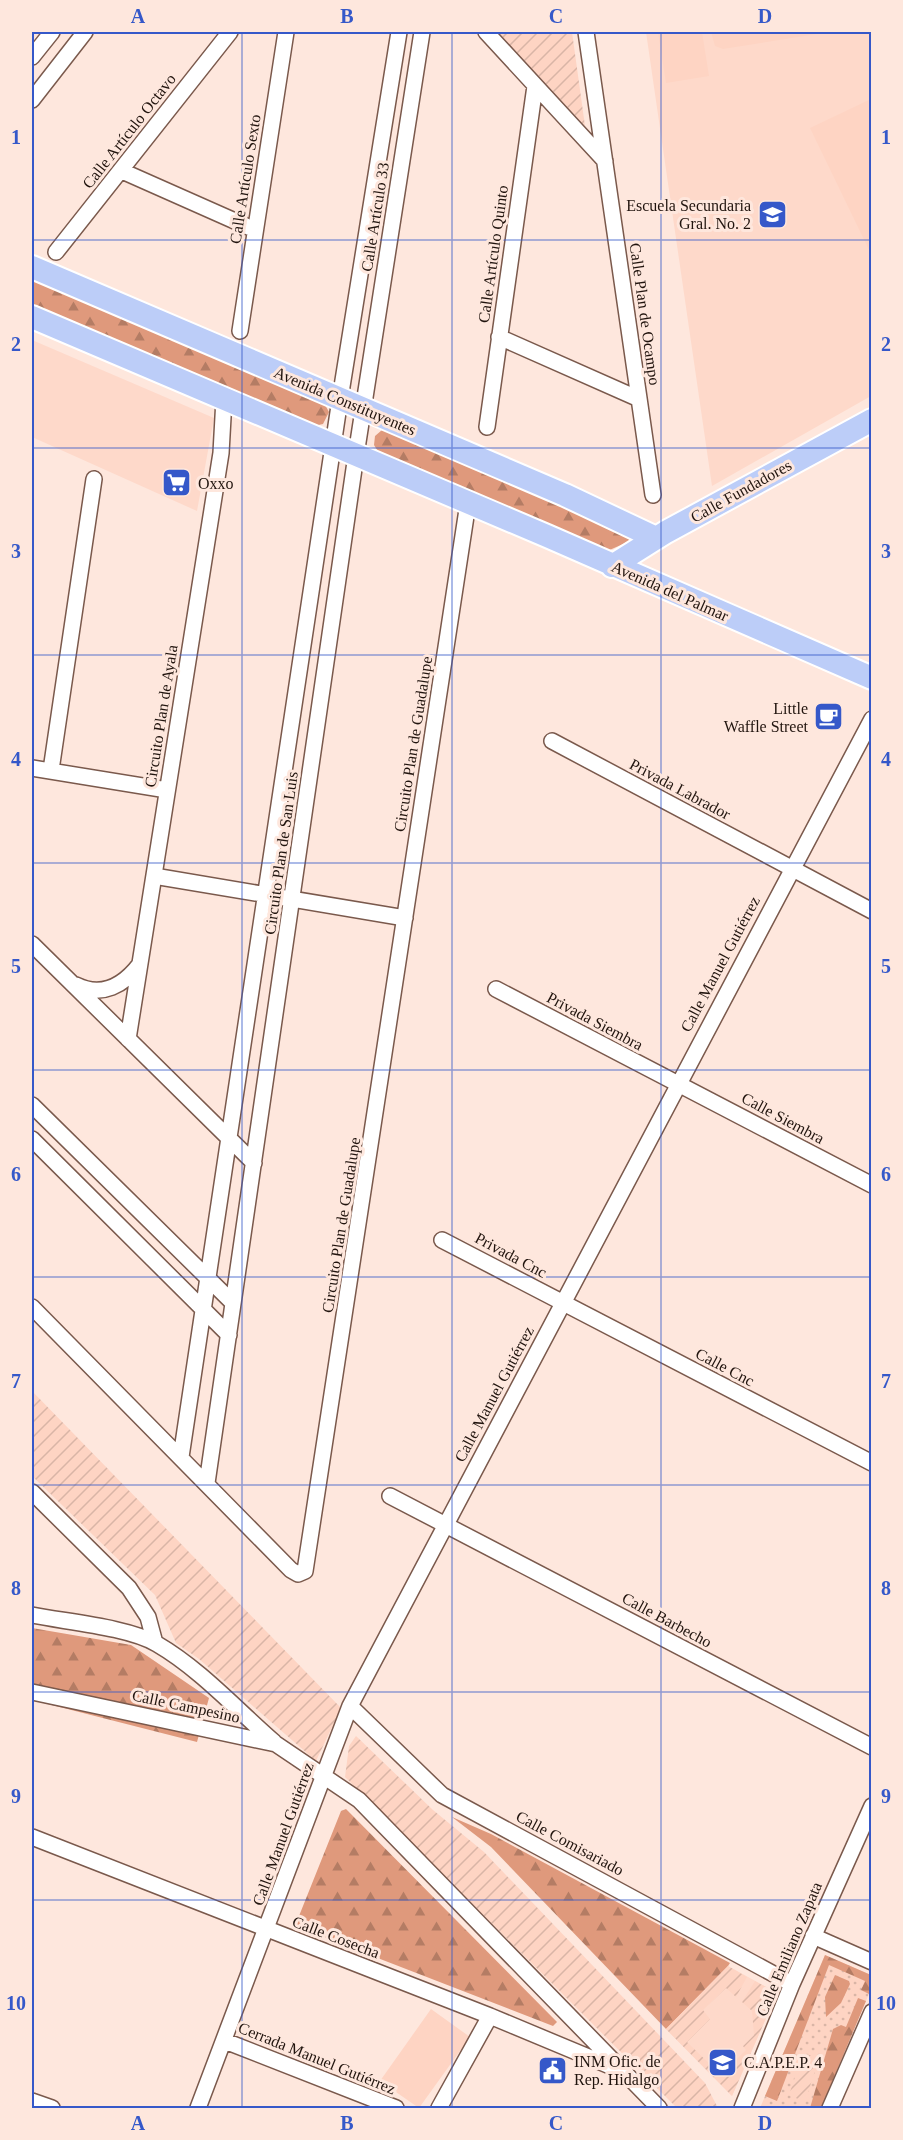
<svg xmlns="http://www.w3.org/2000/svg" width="903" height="2140" font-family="Georgia,serif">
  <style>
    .built { fill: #fed9ca }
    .grass { fill: url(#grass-dots) }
    .forest { fill: url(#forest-firs) }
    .garden { fill: url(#garden-furrows) }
    .pitch { fill: #fed4c3 }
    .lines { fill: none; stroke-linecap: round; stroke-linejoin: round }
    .street-casing { stroke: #7a594c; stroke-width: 18 }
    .primary-casing { stroke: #fff; stroke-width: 26 }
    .street { stroke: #fff; stroke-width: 15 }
    .primary { stroke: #bccdf8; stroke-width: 22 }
    .grid { fill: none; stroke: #3558c9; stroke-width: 1.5; stroke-opacity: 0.55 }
    .labels { text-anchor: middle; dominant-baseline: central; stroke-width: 6; stroke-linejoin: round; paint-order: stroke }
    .street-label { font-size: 16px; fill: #21140e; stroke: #fee7dd }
    .poi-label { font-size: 16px; fill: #21140e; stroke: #fee7dd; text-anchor: start }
    .neatline { fill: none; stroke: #3558c9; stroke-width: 2 }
    .grid-label { font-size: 20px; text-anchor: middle; font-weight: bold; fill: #3558c9 }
  </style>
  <defs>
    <pattern id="grass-dots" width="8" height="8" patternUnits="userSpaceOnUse" patternTransform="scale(1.5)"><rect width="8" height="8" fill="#fed4c3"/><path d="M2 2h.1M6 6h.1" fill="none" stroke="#d9b5a6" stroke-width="1.8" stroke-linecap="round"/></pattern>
    <pattern id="forest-firs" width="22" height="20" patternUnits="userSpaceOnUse" patternTransform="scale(1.5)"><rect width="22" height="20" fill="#df997c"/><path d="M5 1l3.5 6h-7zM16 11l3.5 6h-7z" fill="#b47c64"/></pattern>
    <pattern id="garden-furrows" width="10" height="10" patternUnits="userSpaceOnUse" patternTransform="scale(1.5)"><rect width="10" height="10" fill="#fed4c3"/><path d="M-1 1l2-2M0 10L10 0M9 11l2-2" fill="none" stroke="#d9b5a6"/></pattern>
  </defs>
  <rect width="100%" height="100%" fill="#fee7dd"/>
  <path class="built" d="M646,32H871V396L712,486Z
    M32,340L214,418L197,511L32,437Z
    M728,1966L777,1993L732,2096L666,2029Z"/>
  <path class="grass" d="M825,1955L871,1975V1989L821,2108H760Z"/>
  <path class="forest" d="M32,280L324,403L329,412L323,424L314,426L32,306Z
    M382,430H388L626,535L630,541L605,552L379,453L374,445L375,436Z
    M32,1628L131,1645L209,1698L197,1742L32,1700Z
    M346,1809L557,2022L553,2026L295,1926L341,1811Z
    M452,1817L491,1834L730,1963L728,1966L666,2029L491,1847Z
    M825,1955L871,1975L869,1994L861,1990L865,1981L829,1965L777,2101L765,2096Z
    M835,1975L849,1981L850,1984L841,2003L826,2017L825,1997Z
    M858,1998L866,2001L821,2108H810L833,2029L841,2025L846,2027Z"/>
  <path class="garden" d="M498,32H572L585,126Z
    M32,1391L341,1708L316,1761L199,1659L176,1643L155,1595L32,1476Z
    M356,1736L433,1810L484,1852L705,2083L718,2108H677L345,1777L349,1746Z
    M728,1966L747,1977L736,1997L726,1988L703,2010L710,2019L687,2042L721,2075L746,2050L743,2046L754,2035L752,2011L742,2002L755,1981L777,1993L732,2096L666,2029Z
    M803,2053L819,2058L805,2102L789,2095Z"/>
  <path class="pitch" d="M658,32H702L709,76L666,83Z
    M711,32H829L723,49L715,46Z
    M871,99V254L810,128Z
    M431,2009L470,2037L419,2108L380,2081Z"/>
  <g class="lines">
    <defs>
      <path id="street" d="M486,32L605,161
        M586,32L653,495
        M32,57L52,32
        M32,100L85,32
        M122,171L255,230
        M56,252L230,32
        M240,331L286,32
        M499,337L639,399
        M487,427L535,86
        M552,741L872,911
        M32,768L167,790
        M51,770L94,479
        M154,876L405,918
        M32,944L254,1163
        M76,985C102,998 124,985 140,964
        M496,989L872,1185
        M128,1039L221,453L224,399
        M32,1105L233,1303
        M32,1139L229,1335
        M442,1240L872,1463
        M32,1307L291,1570L298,1574L305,1571L468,503
        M181,1457L340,399L399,32
        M207,1483L356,455L422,32
        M32,1492L129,1588L148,1617L155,1643
        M390,1496L872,1747
        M32,1615C66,1622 128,1627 157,1644C200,1669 236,1709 274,1742
        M32,1692L276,1744L359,1800L659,2108
        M350,1706L442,1795L792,1984
        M32,1837L490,2016L622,2071
        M813,1936L872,1962
        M225,2041L396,2108
        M32,2101L52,2108
        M198,2108L350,1706L872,719
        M439,2108L490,2016
        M742,2108L792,1984L872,1806
        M830,2108L872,2012"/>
      <path id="primary" d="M32,267L565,495L656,538
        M32,317L547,536L872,678
        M612,566L666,532L872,420"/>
    </defs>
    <use href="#street" class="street-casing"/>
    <use href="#primary" class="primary-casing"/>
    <use href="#street" class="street"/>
    <use href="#primary" class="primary"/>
  </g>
  <path class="grid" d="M242,32V2108M452,32V2108M661,32V2108M32,240H872M32,448H872M32,655H872M32,863H872M32,1070H872M32,1277H872M32,1485H872M32,1692H872M32,1900H872"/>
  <defs>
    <symbol id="school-square" viewBox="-11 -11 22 22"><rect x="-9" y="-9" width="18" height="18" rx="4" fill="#3558c9" stroke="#fee7dd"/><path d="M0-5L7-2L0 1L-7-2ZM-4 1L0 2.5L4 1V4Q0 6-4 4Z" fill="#fff"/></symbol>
    <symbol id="supermarket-square" viewBox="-11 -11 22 22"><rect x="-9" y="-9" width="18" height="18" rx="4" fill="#3558c9" stroke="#fee7dd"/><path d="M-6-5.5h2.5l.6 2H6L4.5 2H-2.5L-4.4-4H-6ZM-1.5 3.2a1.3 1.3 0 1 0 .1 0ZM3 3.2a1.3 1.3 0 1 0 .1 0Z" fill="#fff"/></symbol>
    <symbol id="cafe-square" viewBox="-11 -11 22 22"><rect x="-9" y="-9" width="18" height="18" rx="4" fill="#3558c9" stroke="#fee7dd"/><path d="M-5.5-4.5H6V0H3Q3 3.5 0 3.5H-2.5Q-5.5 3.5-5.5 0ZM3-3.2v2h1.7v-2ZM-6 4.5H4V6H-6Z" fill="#fff"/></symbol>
    <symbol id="civic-square" viewBox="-11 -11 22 22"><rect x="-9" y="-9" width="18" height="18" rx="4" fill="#3558c9" stroke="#fee7dd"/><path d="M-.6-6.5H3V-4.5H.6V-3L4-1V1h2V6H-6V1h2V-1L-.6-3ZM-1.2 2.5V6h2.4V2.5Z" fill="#fff"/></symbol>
  </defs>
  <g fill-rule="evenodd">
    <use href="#school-square" x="756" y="198" width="33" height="33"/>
    <use href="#supermarket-square" x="160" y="466" width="33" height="33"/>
    <use href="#cafe-square" x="812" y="700" width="33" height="33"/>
    <use href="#school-square" x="706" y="2046" width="33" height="33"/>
    <use href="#civic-square" x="536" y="2054" width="33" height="33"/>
  </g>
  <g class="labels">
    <g class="street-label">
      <text transform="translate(129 131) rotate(-52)">Calle Artículo Octavo</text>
      <text transform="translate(245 179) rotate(-81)">Calle Artículo Sexto</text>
      <text transform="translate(375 217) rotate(-81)">Calle Artículo 33</text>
      <text transform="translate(493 254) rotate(-82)">Calle Artículo Quinto</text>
      <text transform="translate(645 314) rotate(82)">Calle Plan de Ocampo</text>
      <text transform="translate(345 401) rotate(23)">Avenida Constituyentes</text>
      <text transform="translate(741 491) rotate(-29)">Calle Fundadores</text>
      <text transform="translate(670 591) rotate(24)">Avenida del Palmar</text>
      <text transform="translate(161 716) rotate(-81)">Circuito Plan de Ayala</text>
      <text transform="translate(413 744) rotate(-81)">Circuito Plan de Guadalupe</text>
      <text transform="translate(680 789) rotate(28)">Privada Labrador</text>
      <text transform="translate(281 853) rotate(-82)">Circuito Plan de San Luis</text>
      <text transform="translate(720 964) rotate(-62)">Calle Manuel Gutiérrez</text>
      <text transform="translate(595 1021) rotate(28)">Privada Siembra</text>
      <text transform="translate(783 1118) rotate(28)">Calle Siembra</text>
      <text transform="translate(341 1225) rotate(-81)">Circuito Plan de Guadalupe</text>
      <text transform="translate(511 1255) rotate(28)">Privada Cnc</text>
      <text transform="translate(725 1367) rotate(28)">Calle Cnc</text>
      <text transform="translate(494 1394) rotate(-62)">Calle Manuel Gutiérrez</text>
      <text transform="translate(667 1620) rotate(28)">Calle Barbecho</text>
      <text transform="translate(186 1706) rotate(12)">Calle Campesino</text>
      <text transform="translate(283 1834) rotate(-70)">Calle Manuel Gutiérrez</text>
      <text transform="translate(570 1843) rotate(28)">Calle Comisariado</text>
      <text transform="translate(336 1937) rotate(21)">Calle Cosecha</text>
      <text transform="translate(789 1949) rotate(-67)">Calle Emiliano Zapata</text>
      <text transform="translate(317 2058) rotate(22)">Cerrada Manuel Gutiérrez</text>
    </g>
    <g class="poi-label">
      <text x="751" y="205" text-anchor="end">Escuela Secundaria<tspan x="751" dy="18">Gral. No. 2</tspan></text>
      <text x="198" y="483">Oxxo</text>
      <text x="808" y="708" text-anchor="end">Little<tspan x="808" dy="18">Waffle Street</tspan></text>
      <text x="574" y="2061">INM Ofic. de<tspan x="574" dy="18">Rep. Hidalgo</tspan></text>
      <text x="744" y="2062">C.A.P.E.P. 4</text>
    </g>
  </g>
  <rect width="903" height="2140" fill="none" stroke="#fee7dd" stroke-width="66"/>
  <rect x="33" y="33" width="837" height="2074" class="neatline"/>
  <g class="grid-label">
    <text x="138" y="23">A</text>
    <text x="347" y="23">B</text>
    <text x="556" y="23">C</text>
    <text x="765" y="23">D</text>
    <text x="16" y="144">1</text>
    <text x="886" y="144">1</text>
    <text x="16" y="351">2</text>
    <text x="886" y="351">2</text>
    <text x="16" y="558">3</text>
    <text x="886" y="558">3</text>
    <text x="16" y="766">4</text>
    <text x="886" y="766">4</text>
    <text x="16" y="973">5</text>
    <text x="886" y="973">5</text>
    <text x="16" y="1181">6</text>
    <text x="886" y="1181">6</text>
    <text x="16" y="1388">7</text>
    <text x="886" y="1388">7</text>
    <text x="16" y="1595">8</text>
    <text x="886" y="1595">8</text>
    <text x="16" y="1803">9</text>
    <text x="886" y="1803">9</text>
    <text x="16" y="2010">10</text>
    <text x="886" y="2010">10</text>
    <text x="138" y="2130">A</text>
    <text x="347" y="2130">B</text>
    <text x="556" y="2130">C</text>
    <text x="765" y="2130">D</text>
  </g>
</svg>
